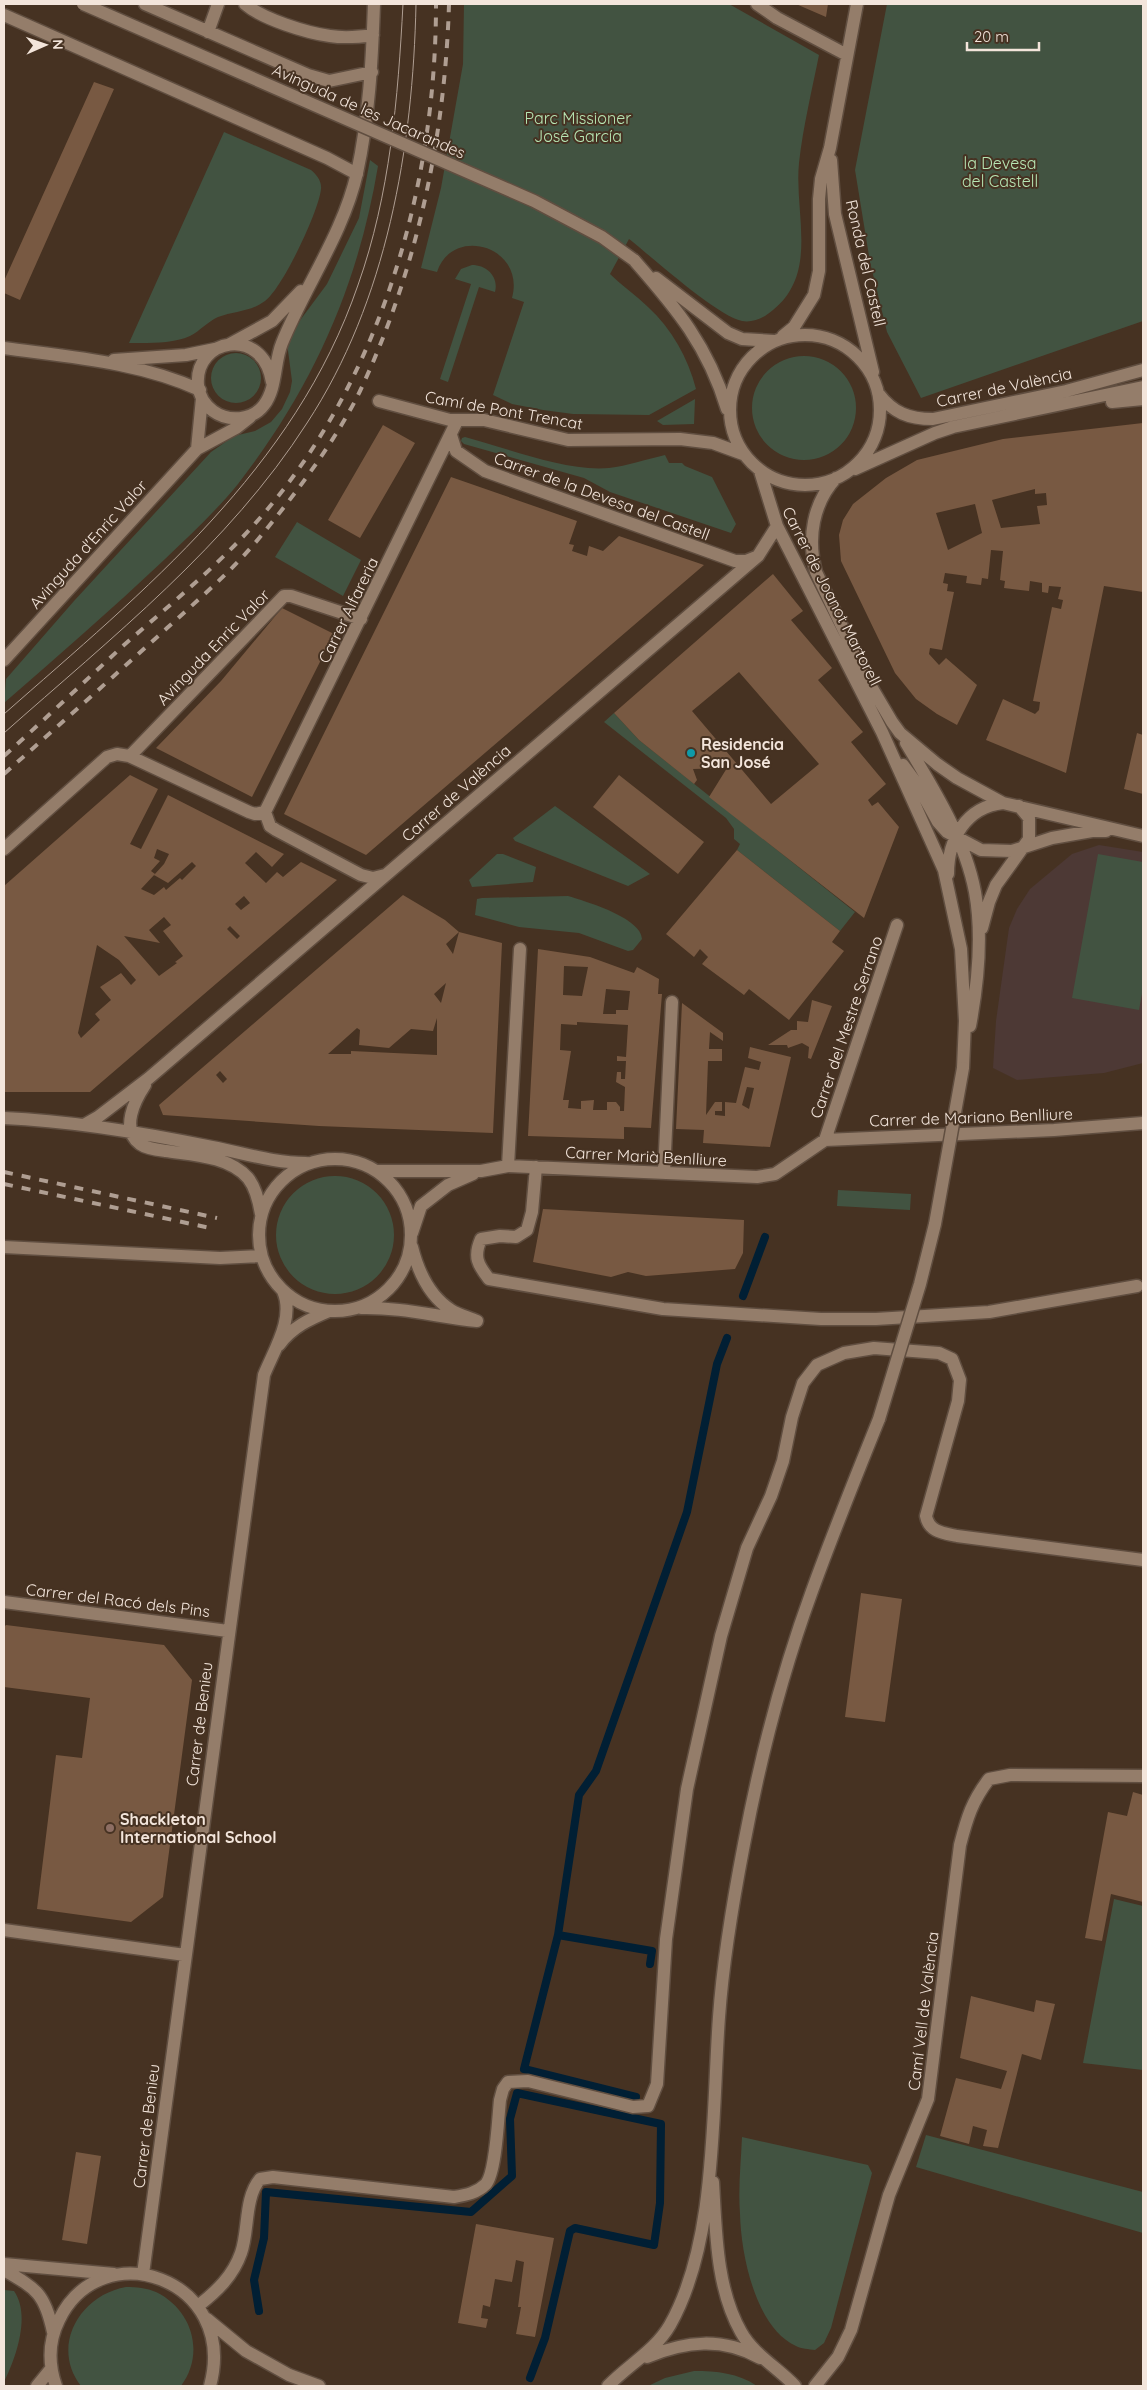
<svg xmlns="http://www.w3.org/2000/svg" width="1147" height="2390" font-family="Quicksand,sans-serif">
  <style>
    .education { fill: #4d3935 }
    .green { fill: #425341 }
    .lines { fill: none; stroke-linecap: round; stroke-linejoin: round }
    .stream { stroke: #011f34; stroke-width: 8 }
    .building { fill: #785942; fill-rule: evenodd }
    .minor-casing { stroke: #604e40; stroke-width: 15 }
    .minor { stroke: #947d6a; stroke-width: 12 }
    .tram { stroke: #af9e92; stroke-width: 1 }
    .rail { stroke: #af9e92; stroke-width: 4; stroke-dasharray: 9 9; stroke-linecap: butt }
    .minor-bridge-casing { stroke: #604e40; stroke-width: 15; stroke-linecap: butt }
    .minor-bridge { stroke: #947d6a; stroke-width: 12 }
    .culture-dot { fill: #0f9aa8; stroke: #463222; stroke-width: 2 }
    .education-dot { fill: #8d6e63; stroke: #463222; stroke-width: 2 }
    .labels { text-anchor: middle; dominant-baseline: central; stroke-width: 4; stroke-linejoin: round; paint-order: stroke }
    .street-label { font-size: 16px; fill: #f3e5db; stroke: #463222 }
    .park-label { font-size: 16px; fill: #b7e6b4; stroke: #463222 }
    .poi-label { font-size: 16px; font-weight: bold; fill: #f3e5db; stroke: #463222; text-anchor: start }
  </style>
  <rect width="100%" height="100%" fill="#463222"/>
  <path class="education" d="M1099,845L1143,852V1063L1104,1073L1017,1080L993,1068L996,1021L1009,928L1017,909L1030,889L1072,854Z"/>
  <path class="green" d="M464,4H729L819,55C812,90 803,127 799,163C794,213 819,273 773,310C765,317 754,323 742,321C717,316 652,257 629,239L610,274C622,286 636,295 648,307C672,329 688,358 696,389L649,415L573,414L543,410L512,404L493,395L524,302L512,298C526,246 452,225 437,272L421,268L441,188L463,64Z
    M887,4H1143V321L921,398L887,332L870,262L855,170Z
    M224,132L311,170C316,174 322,181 321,189C319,211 282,289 265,301C250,312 234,311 218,317C207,322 200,331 190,336C172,344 148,343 129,343Z
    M370,160L378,166C358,286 313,387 238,484C216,511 190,535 164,560C112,609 58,656 4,703L6,679L74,601L211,452L234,436L255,431L271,422L282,409L290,392L292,381L287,343L301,319L327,284L359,218Z
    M472,265C487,265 499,277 495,292L479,287L448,382L440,379L471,284L455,279L461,269Z
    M211 378a25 25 0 1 1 50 0a25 25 0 1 1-50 0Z
    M752 408a52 52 0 1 1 104 0a52 52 0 1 1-104 0Z
    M695,399L694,424L663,425L657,421Z
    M465,437C507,448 566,472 609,468C627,466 647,459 665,455L669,463H682L685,466L712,477L736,524L731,533L610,492L584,478L464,444L461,441L462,438Z
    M297,522L361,560L343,596L275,557Z
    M614,713L639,740L855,912L840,931L737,850L740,844L734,839V829L726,818L604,722Z
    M555,806L650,874L628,886L515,841L513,838Z
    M497,854H503L536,867L533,882L472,887L469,880Z
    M1098,854L1143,862V988L1139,1010L1072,998Z
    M568,896C585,901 642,918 642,939L633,950L628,951L579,933L519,927L475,915L477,899L482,898Z
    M276 1235a59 59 0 1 1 118 0a59 59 0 1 1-118 0Z
    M838,1190L911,1194L910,1210L837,1206Z
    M1114,1899L1143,1906V2070L1083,2063Z
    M926,2135L1143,2192V2233L916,2167Z
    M742,2137L868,2165L872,2173L831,2328L824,2343L815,2350C809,2349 801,2349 796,2346C755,2327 741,2254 740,2214C738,2188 741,2162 742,2137Z
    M126,2287C136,2287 147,2288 156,2292C193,2310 205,2354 181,2386H81C50,2346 80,2295 126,2287Z
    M4,2290L14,2291C31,2315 16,2358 4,2382Z
    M694,2371C717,2371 738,2373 757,2386H648L665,2378Z"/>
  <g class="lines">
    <path class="stream" d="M743,1296L765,1237
      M558,1935L652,1951L650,1964
      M636,2097L524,2069L558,1935L579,1795L596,1771L687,1512L717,1364L727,1338
      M259,2311L254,2280L264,2238L266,2192L471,2212L512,2176L510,2119L517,2093L661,2124L660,2203L654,2245L575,2228L570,2231L545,2338L530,2378"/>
  </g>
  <path class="building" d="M796,4H828L826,17Z
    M94,82L114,89L20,300L4,293V281Z
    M1143,423V592L1104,586L1066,773L986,740L1003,699L1035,714L1039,710L1040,702L1033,701L1052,607L1061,609L1063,600L1058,599L1061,587L1049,586L1048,593L1042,592V583L1030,581L1029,591L1004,588L1005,581L1000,580L1003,551L991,550L988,579L982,578L981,585L966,583L967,576L945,573L943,583L948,584L947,591L954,592L942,650L930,648L929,654L939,665L946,658L977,685L957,725L937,714L916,699L895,673L841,561L839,535L843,520L853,504L886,478L917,460L1003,439ZM1035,489V494L1046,493L1047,505L1037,506L1040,524L1001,528L992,500ZM975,504L982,533L948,550L936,513Z
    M383,425L415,443L360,538L328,520Z
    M451,477L577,521L569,544L574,545L572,551L587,556L589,546L603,551L619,536L704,565L366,855L284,814Z
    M773,574L803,611L791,620L832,668L818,680L863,732L851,742L886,784L868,800L872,806L878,802L899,827L864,918L709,797L727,768L693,769L697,780L694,784L639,740L614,713ZM739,672L819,764L771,804L692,711Z
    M282,608L334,634L252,797L156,748L221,681Z
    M1137,733L1143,735V794L1124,789Z
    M130,775L158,789L130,844L141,849L168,795L284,854L272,867L256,852L245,863L266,883L277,872L283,877L301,862L337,880L90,1092H4V886ZM157,849L169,854L164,864L154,875L168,883L192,862L196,866L182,880L180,878L166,890L164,887L154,895L141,889L155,874L151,871L160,861L154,858ZM244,896L250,903L241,910L235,904ZM164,917L171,925L163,931L183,956L175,962L177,963L159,976L124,936L160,943L149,930ZM230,926L240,936L237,939L227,929ZM97,945L119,960L136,980L131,985L121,973L100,987L111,1000L95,1014L100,1020L81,1038L78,1033Z
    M619,775L704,842L678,874L593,807Z
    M737,850L840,931L832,942L844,951L789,1020L749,989L744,995L702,964L708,957L700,949L694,957L666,934Z
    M403,895L445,920L459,932L446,944L453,954L459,932L502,943L493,1133L319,1126L163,1115L159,1105ZM446,983L441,1003L434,994ZM437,1018V1055L351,1051V1054H328L357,1028L360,1030L359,1045L389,1048L411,1029L433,1031ZM220,1071L227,1079L223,1083L216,1075Z
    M538,949L590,957L634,973L637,967L659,979L658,994H662L651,1128L624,1127V1139L528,1136ZM564,966L588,967L582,996L563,995ZM606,989L630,991L628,1010H616V1014H603ZM577,1022L628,1025L626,1057L617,1056V1061H626L625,1079H621V1072H617L616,1082L625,1087L624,1111H620V1107L616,1102H607V1110H593L594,1100L581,1101V1109L568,1108L569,1100H563L571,1051L560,1050L561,1024L577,1025Z
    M812,1000L832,1006L811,1059L808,1058L809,1047L802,1043L788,1048L787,1045H768L791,1030H797V1021L808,1022Z
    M682,1003L723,1033V1041L710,1032L709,1049H722V1061H708L706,1115L715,1102H722V1111H715V1115L725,1116V1102L736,1103L745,1067L759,1070L761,1062L748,1058L750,1047L791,1057L770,1147L703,1143L704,1130L676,1129ZM747,1087L754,1088L749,1109L742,1105Z
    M543,1209L744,1220L743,1253L735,1269L646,1276L628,1272L611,1277L533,1262Z
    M861,1593L902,1599L885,1722L845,1717Z
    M6,1625L164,1645L192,1680L163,1897L131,1922L37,1909L56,1755L82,1758L90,1698L4,1687V1627Z
    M1133,1792L1143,1795V1902L1111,1894L1102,1941L1085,1938L1108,1812L1127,1816Z
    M971,1996L1034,2012L1036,2000L1055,2004L1041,2060L1022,2054L998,2148L983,2146L987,2130L973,2126L969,2144L940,2136L956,2078L1001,2089L1007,2071L960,2058Z
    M76,2152L101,2156L87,2244L62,2240Z
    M476,2224L554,2238L535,2337L516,2334L521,2307H518L524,2262L516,2260L512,2282L495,2279L490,2307L483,2305L481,2318L488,2319L486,2328L458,2323Z"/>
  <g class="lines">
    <defs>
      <path id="minor" d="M145,4L308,75L329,81L372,72
        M245,4C262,19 307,33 330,36C343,38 359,37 373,35
        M757,4L777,18L847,55
        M4,15L327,158L357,174
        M208,32L218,4
        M831,160L835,214L873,372
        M634,260C677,309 708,346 727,409
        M656,278L728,333L742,339L774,341
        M730 410a75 75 0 1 1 150 0a75 75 0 1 1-150 0Z
        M783,336L794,327L814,295L819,271V199L821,179L830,148L857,4
        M230,344L272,321L301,291
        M4,348C70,357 139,362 200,390
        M114,360L186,355L215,349
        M272,382C263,325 194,338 198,385C199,395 205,405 213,411C228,422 252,421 264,405C277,388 274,362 282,343C305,286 343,234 357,173C369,118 372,61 374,4
        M878,393C893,413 909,419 933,419L1066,391L1143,370
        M379,401L450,420H484L568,440L680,439L713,443L743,454
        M1112,402L1143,399
        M451,435L456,451L485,471L735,561H746L756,557
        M197,449L202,398
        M855,469L935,433L953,427L1143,387
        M760,471L777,526L882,732L944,870L961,949L965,1021L963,1068
        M836,478C813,503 807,538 816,572L869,683L892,722L900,733L937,764L957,778L1003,803L1143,836
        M4,660L197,449L236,428L250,417
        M906,743C933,788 965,839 975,892C983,936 978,983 970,1026
        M130,756L284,596H291L361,619
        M903,765L917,784L938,822L947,832L981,850L1012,851L1052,838L1092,831H1106
        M265,812L457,421
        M265,812L270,826L276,830L361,875L373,878L385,875
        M4,849L107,757L117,754L129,756L249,812L255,814L265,812
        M948,874C948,839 966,807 1003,803
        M982,928L989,902L996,885L1029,839V818L1019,806
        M145,1085C135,1100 120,1129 140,1144C147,1149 158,1150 166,1151C193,1155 229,1156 248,1178C256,1188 259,1202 261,1214
        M4,1118C74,1121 144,1133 212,1147C244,1153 273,1163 306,1163
        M84,1125L98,1117L149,1078L758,556L777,526
        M825,1140L897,925
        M259 1235a76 76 0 1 1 152 0a76 76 0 1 1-152 0Z
        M508,1166L520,949
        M536,1167L532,1212L527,1230L516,1237L500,1236L481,1239C473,1257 478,1265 489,1279L663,1309L821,1319H876L989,1312L1137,1286
        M378,1171H481L508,1166L757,1177L775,1174L825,1140L1054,1130L1143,1123
        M664,1173L672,1002
        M412,1233L421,1206L448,1185L473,1174
        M4,1247L220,1258L261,1256
        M361,1308C401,1307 438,1317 477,1321C468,1317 459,1315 451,1310C429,1296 418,1271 412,1247
        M279,1345C292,1327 310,1319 329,1311
        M4,1602L228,1631
        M4,1930L185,1955
        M713,2182C716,2231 716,2288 741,2332C753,2354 778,2368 795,2386
        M4,2264L114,2274
        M4,2270C37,2289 45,2294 53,2332
        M143,2274L264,1375C274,1350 295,1318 283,1291
        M198,2306C217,2291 233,2276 241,2253C249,2231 244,2198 260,2179L273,2177L454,2197C466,2195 477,2193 486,2184C496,2172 498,2118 500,2100L503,2089L508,2082L528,2081L633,2107L648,2106L657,2084L666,1939L687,1789L721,1636L747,1548L771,1496L783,1461L792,1417L803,1383L817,1365L844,1353L874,1348L939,1353L952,1359L960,1380L958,1401L926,1516C929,1532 943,1533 957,1536L1143,1560
        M207,2319L246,2351L289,2375L319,2386
        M647,2357C686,2341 722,2337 760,2358
        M37,2386L50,2370
        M56,2386C48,2363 48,2342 59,2320C101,2232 239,2278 210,2386
        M608,2386C628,2365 655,2351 670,2325C717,2242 712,2111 719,2017C723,1960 733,1901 744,1844C760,1759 782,1673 812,1591C833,1533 856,1476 879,1419
        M815,2386L838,2357L851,2330L889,2195L928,2099L960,1845C967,1818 972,1801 989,1779L1010,1775L1143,1776"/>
    </defs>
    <use href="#minor" class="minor-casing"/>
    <use href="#minor" class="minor"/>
    <path class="tram" d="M4,714C145,590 295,469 358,285C390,195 398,98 403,4
      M4,733C111,638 229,545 307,423C387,301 413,148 416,4"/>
    <path class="rail" d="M4,756C44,720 84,682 124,645C173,602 224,561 266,511C383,373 436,183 436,4
      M4,774C58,726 113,677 167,628C199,599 233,570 260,537C294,496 337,439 360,391C417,270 445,137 449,4
      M4,1172L217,1218
      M4,1184L215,1229"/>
    <defs>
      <path id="minor-bridge" d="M83,4L534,201L602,237L634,260
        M879,1419L920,1284L935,1224L963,1068"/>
    </defs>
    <use href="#minor-bridge" class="minor-bridge-casing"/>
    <use href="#minor-bridge" class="minor-bridge"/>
  </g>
  <circle class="culture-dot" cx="691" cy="753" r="5"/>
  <circle class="education-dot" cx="110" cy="1828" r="5"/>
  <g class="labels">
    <g class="street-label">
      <text transform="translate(369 111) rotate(24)">Avinguda de les Jacarandes</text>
      <text transform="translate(866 263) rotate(77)">Ronda del Castell</text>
      <text transform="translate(1004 387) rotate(-12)">Carrer de València</text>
      <text transform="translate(504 410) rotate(10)">Camí de Pont Trencat</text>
      <text transform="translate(602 496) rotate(20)">Carrer de la Devesa del Castell</text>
      <text transform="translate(88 544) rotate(-48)">Avinguda d'Enric Valor</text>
      <text transform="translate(832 596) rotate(63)">Carrer de Joanot Martorell</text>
      <text transform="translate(348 610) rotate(-64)">Carrer Alfareria</text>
      <text transform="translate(213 647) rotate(-46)">Avinguda Enric Valor</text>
      <text transform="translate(456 793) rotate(-41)">Carrer de València</text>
      <text transform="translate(846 1027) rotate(-71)">Carrer del Mestre Serrano</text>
      <text transform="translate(971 1117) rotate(-2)">Carrer de Mariano Benlliure</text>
      <text transform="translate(646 1156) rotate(3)">Carrer Marià Benlliure</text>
      <text transform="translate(118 1600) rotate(7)">Carrer del Racó dels Pins</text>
      <text transform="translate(199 1724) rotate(-83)">Carrer de Benieu</text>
      <text transform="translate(923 2011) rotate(-83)">Camí Vell de València</text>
      <text transform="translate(146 2126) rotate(-83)">Carrer de Benieu</text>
    </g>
    <g class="park-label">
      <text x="578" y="118">Parc Missioner<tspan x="578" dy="18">José García</tspan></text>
      <text x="1000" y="163">la Devesa<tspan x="1000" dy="18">del Castell</tspan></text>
    </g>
    <g class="poi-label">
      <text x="701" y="744">Residencia<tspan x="701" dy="18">San José</tspan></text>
      <text x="120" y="1819">Shackleton<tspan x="120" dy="18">International School</tspan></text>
    </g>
  </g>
  <rect width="1147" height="2390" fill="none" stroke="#f3e5db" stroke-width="10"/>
  <g transform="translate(45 45) rotate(88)" stroke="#463222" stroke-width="4" paint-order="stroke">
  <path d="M0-4L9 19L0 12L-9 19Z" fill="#f3e5db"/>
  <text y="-8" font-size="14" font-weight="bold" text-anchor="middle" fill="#f3e5db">N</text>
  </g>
  <path d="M967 42v8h72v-8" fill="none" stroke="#f3e5db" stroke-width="2.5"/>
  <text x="974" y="42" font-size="15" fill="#f3e5db" stroke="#463222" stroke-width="4" paint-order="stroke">20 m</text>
</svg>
